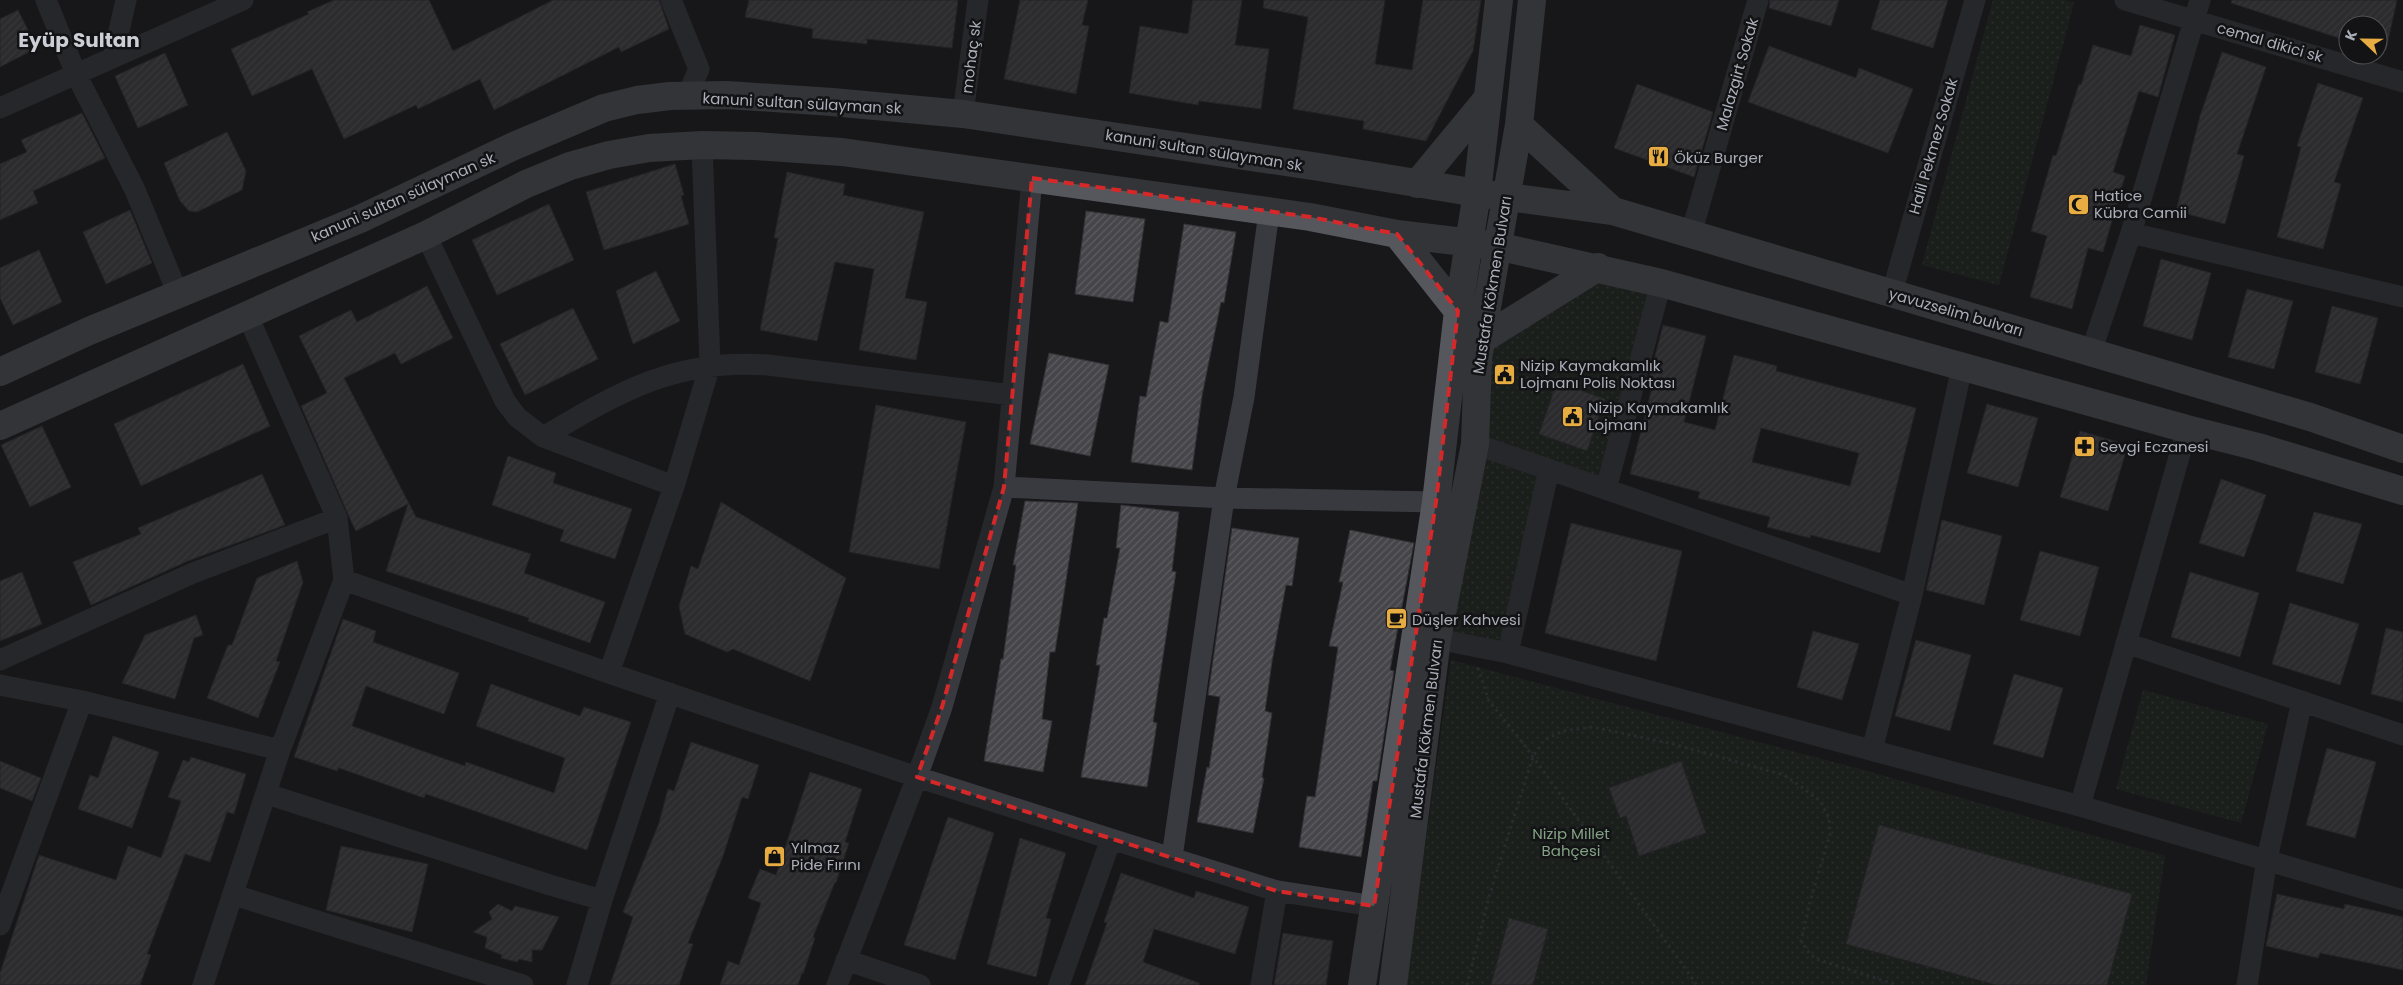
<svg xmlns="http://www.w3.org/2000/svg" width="2403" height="985" font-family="Poppins,sans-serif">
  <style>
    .park { fill: url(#park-dots) }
    .building { fill: url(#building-hatch); stroke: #323236; fill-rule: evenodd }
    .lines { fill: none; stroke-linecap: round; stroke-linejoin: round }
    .path { stroke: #3f4146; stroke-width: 3; stroke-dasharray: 2.5 4; stroke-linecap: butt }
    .minor { stroke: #393a3f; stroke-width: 21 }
    .major { stroke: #55575d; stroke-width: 28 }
    .marked { fill: none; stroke: #d62828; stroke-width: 4; stroke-dasharray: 10 6; stroke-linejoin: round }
    .labels { text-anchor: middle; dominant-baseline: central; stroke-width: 5; stroke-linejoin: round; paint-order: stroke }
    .street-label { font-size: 15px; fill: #abafb9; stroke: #131315 }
    .poi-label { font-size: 15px; fill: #abafb9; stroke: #131315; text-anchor: start }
    .park-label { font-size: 15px; fill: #83a285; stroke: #131315 }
    .district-label { font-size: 20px; font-weight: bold; fill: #ccced5; stroke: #131315 }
  </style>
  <defs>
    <pattern id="park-dots" width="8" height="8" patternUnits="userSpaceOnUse" patternTransform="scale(1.25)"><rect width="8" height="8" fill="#202821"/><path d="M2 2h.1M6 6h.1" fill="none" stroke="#3e453f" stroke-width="1.8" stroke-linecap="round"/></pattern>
    <pattern id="building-hatch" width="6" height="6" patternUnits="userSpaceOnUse" patternTransform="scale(1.25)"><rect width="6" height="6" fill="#45454a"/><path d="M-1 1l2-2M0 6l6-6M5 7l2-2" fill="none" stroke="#5d5d62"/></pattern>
  </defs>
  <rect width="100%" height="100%" fill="#18181a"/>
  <path class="park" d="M1993,0H2064L2074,3L1999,285L1922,265Z
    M1598,267L1661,283L1606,489L1549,469L1508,653L1437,639L1478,358Z
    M1451,660L1867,771L2165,856L2146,985H1406Z
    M2143,690L2268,724L2241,823L2116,789Z"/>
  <path class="building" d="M334,0H429L453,51L553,0H659L669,29L621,52L619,47L494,110L480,79L418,109L416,105L344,139L312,69L252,96L231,49L309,14L307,12Z
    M749,0H958L952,48L867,39V44L812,38L813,29L745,17Z
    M1020,0H1088L1082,25L1089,26L1076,94L1004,79Z
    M1193,0H1242L1235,45L1269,49L1261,109L1199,101L1198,105L1129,93L1140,26L1188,34Z
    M1264,0H1385L1375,64L1412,70L1423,0H1481L1473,51L1426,141L1363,129L1364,121L1293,109L1308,17L1263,8Z
    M1770,0H1839L1831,26L1769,8Z
    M1880,0H1948L1933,48L1871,29Z
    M2232,0H2397L2386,50L2378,48V25H2348V41L2231,3Z
    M18,10L37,48L0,67V19Z
    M2140,25L2175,35L2158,97L2139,91L2113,172L2125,176L2103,252L2088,248L2072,309L2030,297L2047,236L2031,231L2053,155L2056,156L2079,84L2081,85L2093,45L2131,56Z
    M1769,46L1856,78L1859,68L1913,89L1888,153L1748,102Z
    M2222,52L2266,67L2237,154L2244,156L2225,224L2176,211L2200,116Z
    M165,53L188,105L138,128L115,76Z
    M2318,83L2363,98L2334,182L2341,184L2323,249L2277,237L2301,147L2297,146Z
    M1637,84L1713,112L1694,177L1614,148Z
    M82,113L105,158L33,191L38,203L0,220V164L27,152L21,140Z
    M227,132L246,171L242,190L197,212L189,211L180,201L164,163Z
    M675,164L684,195L681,196L689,224L604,250L586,192Z
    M787,172L845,184L843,195L924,212L905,298L927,302L916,360L859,350L874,269L835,262L817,341L760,330L778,238H774Z
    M549,204L574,260L497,295L472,240Z
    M130,210L152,263L106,284L83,232Z
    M1086,211L1145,219L1133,302L1075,294Z
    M1184,224L1236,232L1224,303L1221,302L1202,396L1192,470L1131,462L1140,396L1146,397L1160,321L1168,323Z
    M39,250L62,302L13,325L0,298V268Z
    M2161,259L2211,273L2192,340L2143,326Z
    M656,271L680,321L633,344L616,291Z
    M427,286L453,338L401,364L395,353L344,378L416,517L531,554L524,573L605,602L590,643L528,621L529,618L386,571L408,504L356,531L350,519L301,406L327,393L299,336L351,310L357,322Z
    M2247,289L2293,301L2274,369L2228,357Z
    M2332,306L2378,318L2360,384L2315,372Z
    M573,308L598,359L525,395L500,344Z
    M1663,325L1706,336L1684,422L1715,430L1734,355L1777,366L1776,371L1916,408L1880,553L1811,535L1810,538L1767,527L1770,517L1698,498L1700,492L1630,474L1653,384L1648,383ZM1761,428L1859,453L1850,486L1752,462Z
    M1049,353L1109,365L1090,456L1030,444Z
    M243,364L270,426L141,486L114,424Z
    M1557,382L1605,399L1587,451L1539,434Z
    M1987,404L2038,418L2018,487L1967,473Z
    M876,405L966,422L939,569L849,552Z
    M42,426L71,487L30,507L1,445Z
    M2080,431L2128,445L2108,511L2060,497Z
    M508,456L556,473L553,483L632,509L615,559L560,541L564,530L492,505Z
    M262,474L285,525L188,561L91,605L73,562L141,534L138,528Z
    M2221,479L2266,495L2244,557L2199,543Z
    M1025,501L1078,503L1055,652H1050L1042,719L1052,721L1043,772L984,761L1001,659H1003L1016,565H1013Z
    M721,502L846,578L810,681L733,649L727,652L685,634L679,606L691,566L698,569Z
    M1121,505L1179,512L1172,571L1176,572L1153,722L1157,723L1147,787L1081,777L1100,665H1096L1104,618H1107L1120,548H1116Z
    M2314,512L2362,524L2343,584L2296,571Z
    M1942,520L2002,536L1984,605L1926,590Z
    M1571,523L1682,551L1656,661L1545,633Z
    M1232,528L1299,538L1292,586L1286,585L1272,662L1265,711L1272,713L1262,778H1264L1253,833L1197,822L1207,767L1209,768L1220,697L1208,695Z
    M1350,530L1414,543L1390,670L1394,671L1377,781H1373L1361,857L1299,847L1307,796L1315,797L1338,647L1329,646L1343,582H1339Z
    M2040,551L2099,567L2080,636L2020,620Z
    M297,561L303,582L276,661L280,662L258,718L207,698L228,645H232L257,578Z
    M22,572L42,624L0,641V581Z
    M2190,572L2259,593L2240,657L2171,637Z
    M2290,603L2359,624L2340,685L2272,664Z
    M196,615L203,635L194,638L175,699L122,683L145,635Z
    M343,619L376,631L373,642L459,673L444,714L366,686L352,726L465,766L466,762L554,793L565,758L476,726L491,684L580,716L584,707L631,722L587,850L426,794L424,798L339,768L337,771L294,757Z
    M2386,628L2403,632V702L2371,694Z
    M1813,631L1859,644L1842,700L1797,687Z
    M1916,640L1971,655L1950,731L1895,716Z
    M2014,674L2063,688L2043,758L1993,744Z
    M113,736L159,752L132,828L78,809L90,775L98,778Z
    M691,742L759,765L748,799L742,797L723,856L688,943L693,944L679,985H610L633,917L623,912L659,823L668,789L674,791Z
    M2327,748L2376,762L2355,838L2306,825Z
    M191,757L246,774L234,814L227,812L210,862L185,854L147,954L151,955L140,985H0V973L39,855L116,880L128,846L161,858L181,801L168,797L183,760L189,762Z
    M0,761L41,778L32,801L0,788Z
    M1681,761L1706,833L1639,856L1626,816L1620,818L1609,788Z
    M810,772L862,789L845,842L849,843L836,883L835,882L813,937L815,938L803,974L802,973L798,985H720L728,961L739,965L761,903L748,898L760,869L776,875Z
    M948,817L994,833L955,960L904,945Z
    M1879,825L2132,894L2107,985H1996L1846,944Z
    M1020,838L1066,853L1046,918L1051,919L1036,977L987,964Z
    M341,846L428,864L412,932L326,910Z
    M1121,873L1194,898L1196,891L1249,907L1235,954L1154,929L1143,962L1199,983V985H1085L1107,923L1104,922Z
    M2277,894L2344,909L2345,904L2403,917V970L2320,953L2318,958L2266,946Z
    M498,904L512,911L515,906L559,917L542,950H532V962L519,959L517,962L501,958L502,955L485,948L487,937L473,932L492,919L489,912Z
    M1509,918L1548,929L1533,985H1491Z
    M1283,933L1333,941L1326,985H1274Z"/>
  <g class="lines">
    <path class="path" d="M1478,668L1489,701L1526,747L1697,985
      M1467,985L1490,893L1533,757L1544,740L1563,731L1593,727L1673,744L1784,775L1803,788L1821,802L1829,818L1830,834L1810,902L1801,941L1809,953L1816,959L1897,985"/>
    <path class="minor" d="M46,0L76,74L135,190L178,294
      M671,0L699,69L687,96
      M2125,0L2403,82
      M113,57L126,0
      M0,108L243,0
      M963,114L978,0
      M2131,233L2403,297
      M1691,234L1758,0
      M426,235L505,401L517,417L543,437C619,392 676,358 768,365L1012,395
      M1892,293L1975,0
      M247,314L337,518L344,580L609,673L917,777L1111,839L1277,891L1374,906
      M2091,352L2131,233L2200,0
      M543,437L674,486
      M1475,444L1912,595
      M1004,487L1224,498L1436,502
      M1606,489L1661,283
      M1437,639L1508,653L2080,806L2403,900
      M2126,643L2403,735
      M1508,653L1549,469
      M0,660L193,573L337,518
      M609,673L674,486L710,365L702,145
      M0,685L82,701L280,750
      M1872,750L1912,595L1962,367
      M267,794L550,885L602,900
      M2080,806L2187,429
      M1172,857L1224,498L1244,397L1269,212
      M234,895L523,985
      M0,925L82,701
      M846,960L920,985
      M203,985L280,750L344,580
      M577,985L602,900L670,693
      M837,985L917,777L942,707L1004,487L1032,178
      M1059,985L1111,839
      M1261,985L1277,891
      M2247,985L2267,859L2302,701"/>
    <path class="major" d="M1519,125L1613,211
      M1417,184L1488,98
      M1397,234L1458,311
      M1481,340L1598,267
      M0,372L89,331L360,219L514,146L604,108L637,100L670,96L727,95L832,102L963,114L1319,167L1477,193L1613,211L2310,417L2403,449
      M0,426L426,235L526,184L570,166L609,155L649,148L702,145L755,146L842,152L1310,217L1397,234L1497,246L1661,283L2187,429L2258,447L2403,491
      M1362,985L1436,502L1458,311L1477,193L1499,0
      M1393,985L1437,639L1475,444L1478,358L1519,125L1532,0"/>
  </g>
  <path d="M0 0H2403V985H0ZM1032,178L1310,217L1397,234L1458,311L1436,502L1374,906L1277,891L917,777L942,707L1004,487Z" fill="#18181a" fill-opacity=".55" fill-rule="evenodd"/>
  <path class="marked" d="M1032,178L1310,217L1397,234L1458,311L1436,502L1374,906L1277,891L917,777L942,707L1004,487Z"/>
  <defs>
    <symbol id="restaurant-square" viewBox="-11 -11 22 22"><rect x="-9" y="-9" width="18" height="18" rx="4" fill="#e7ad43" stroke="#131315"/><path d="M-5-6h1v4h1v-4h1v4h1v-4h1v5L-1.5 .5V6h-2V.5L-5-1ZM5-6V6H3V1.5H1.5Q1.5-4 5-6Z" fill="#111"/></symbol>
    <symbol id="mosque-square" viewBox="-11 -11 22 22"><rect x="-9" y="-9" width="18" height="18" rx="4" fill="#e7ad43" stroke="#131315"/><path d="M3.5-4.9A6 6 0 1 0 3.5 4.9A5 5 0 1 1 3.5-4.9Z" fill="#111"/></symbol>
    <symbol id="civic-square" viewBox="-11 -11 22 22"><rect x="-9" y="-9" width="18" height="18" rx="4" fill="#e7ad43" stroke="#131315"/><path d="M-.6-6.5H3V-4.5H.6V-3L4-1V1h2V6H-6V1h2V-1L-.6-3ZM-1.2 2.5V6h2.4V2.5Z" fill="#111"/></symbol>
    <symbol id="pharmacy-square" viewBox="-11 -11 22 22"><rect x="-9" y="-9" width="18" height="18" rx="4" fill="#e7ad43" stroke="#131315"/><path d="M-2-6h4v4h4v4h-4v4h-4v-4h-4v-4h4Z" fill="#111"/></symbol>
    <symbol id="cafe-square" viewBox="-11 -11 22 22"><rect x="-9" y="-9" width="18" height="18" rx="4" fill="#e7ad43" stroke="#131315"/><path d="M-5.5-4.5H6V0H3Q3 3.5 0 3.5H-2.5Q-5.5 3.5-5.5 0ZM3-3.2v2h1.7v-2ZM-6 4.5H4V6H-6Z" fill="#111"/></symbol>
    <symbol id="shop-square" viewBox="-11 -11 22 22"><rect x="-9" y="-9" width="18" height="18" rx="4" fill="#e7ad43" stroke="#131315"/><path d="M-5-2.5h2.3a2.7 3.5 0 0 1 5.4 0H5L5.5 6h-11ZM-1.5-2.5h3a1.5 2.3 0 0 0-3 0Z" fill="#111"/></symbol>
  </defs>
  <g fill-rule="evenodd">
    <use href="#restaurant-square" x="1646" y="144" width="25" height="25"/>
    <use href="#mosque-square" x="2066" y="192" width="25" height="25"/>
    <use href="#civic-square" x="1492" y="362" width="25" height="25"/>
    <use href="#civic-square" x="1560" y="404" width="25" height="25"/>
    <use href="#pharmacy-square" x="2072" y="434" width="25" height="25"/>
    <use href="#cafe-square" x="1384" y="606" width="25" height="25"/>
    <use href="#shop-square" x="762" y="844" width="25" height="25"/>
  </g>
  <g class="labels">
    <g class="street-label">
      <text transform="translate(2270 42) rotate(16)">cemal dikici sk</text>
      <text transform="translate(971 57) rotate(-83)">mohaç sk</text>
      <text transform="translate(1737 74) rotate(-74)">Malazgirt Sokak</text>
      <text transform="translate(802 103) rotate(3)">kanuni sultan sülayman sk</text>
      <text transform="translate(1933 146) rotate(-74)">Halil Pekmez Sokak</text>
      <text transform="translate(1204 150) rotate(9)">kanuni sultan sülayman sk</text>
      <text transform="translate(403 197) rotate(-24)">kanuni sultan sülayman sk</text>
      <text transform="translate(1492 285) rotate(-81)">Mustafa Kökmen Bulvarı</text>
      <text transform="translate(1956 312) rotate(16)">yavuzselim bulvarı</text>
      <text transform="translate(1426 729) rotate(-83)">Mustafa Kökmen Bulvarı</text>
    </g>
    <g class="poi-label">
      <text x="1674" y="157">Öküz Burger</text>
      <text x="2094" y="195">Hatice<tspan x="2094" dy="17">Kübra Camii</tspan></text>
      <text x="1520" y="365">Nizip Kaymakamlık<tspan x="1520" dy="17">Lojmanı Polis Noktası</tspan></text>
      <text x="1588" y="407">Nizip Kaymakamlık<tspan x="1588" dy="17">Lojmanı</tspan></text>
      <text x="2100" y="446">Sevgi Eczanesi</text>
      <text x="1412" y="619">Düşler Kahvesi</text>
      <text x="791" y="847">Yılmaz<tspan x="791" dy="17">Pide Fırını</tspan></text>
    </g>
    <g class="park-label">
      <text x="1571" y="833">Nizip Millet<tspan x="1571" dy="17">Bahçesi</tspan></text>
    </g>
    <g class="district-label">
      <text x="79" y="40">Eyüp Sultan</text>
    </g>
  </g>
  <g transform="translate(2363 40) rotate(292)"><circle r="24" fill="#131315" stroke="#505157"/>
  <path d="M0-4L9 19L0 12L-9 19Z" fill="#e7ad43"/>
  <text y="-8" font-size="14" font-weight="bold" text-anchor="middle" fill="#abafb9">K</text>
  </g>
</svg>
